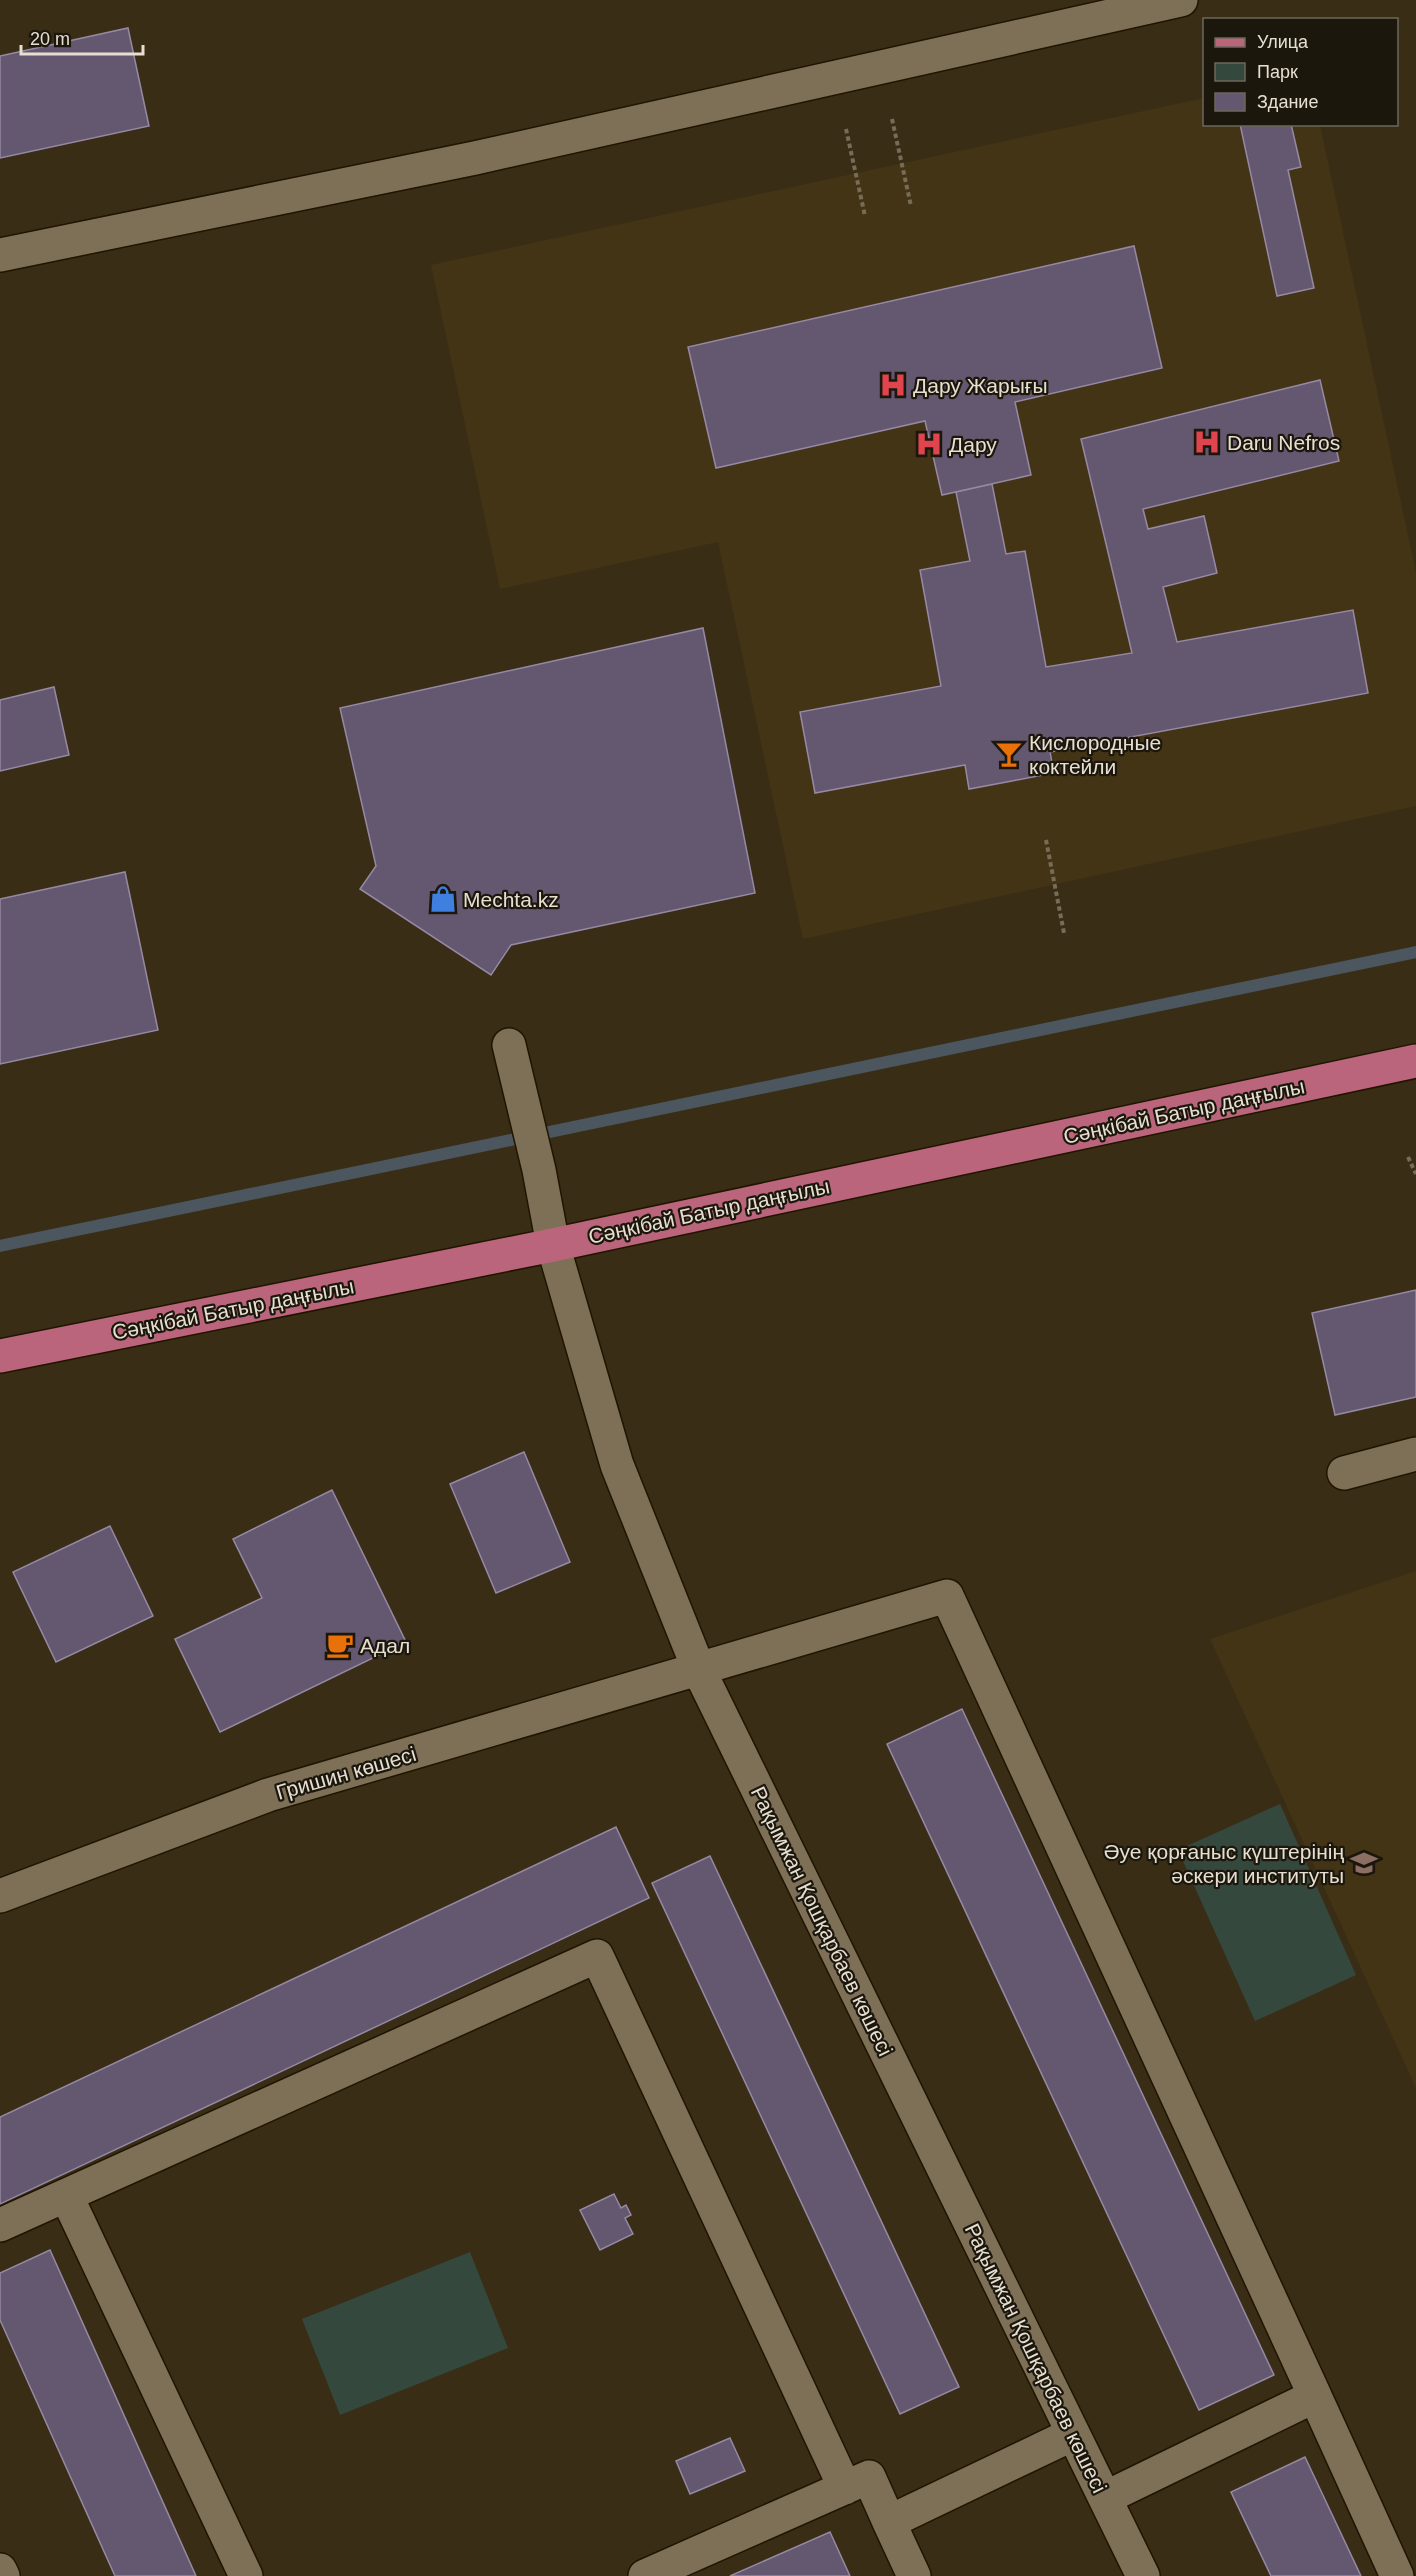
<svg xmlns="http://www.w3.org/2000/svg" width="1416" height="2576" font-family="Arial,sans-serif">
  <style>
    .built { fill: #433415 }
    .green { fill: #35483e }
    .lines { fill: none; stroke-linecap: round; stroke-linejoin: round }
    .stream { stroke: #4b565e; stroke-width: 12 }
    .building { fill: #645770; stroke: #9689a3; stroke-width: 1.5 }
    .minor-casing { stroke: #201501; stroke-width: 36 }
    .major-casing { stroke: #201501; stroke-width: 36 }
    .path { stroke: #766c58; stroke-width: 4; stroke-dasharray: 4.5 3; stroke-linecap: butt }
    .minor { stroke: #7d7057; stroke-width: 33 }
    .major { stroke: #ba657c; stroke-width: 33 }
    .labels { text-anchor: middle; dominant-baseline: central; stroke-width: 4.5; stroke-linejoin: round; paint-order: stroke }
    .poi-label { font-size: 21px; fill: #e6dfd1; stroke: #1c170d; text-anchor: start }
    .street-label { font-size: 21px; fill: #e6dfd1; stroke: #1c170d }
  </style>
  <rect width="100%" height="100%" fill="#392d16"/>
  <path class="built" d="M1204,98V124L1320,125L1416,573V806L803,939L718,542L500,589L431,265Z
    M1416,1571V2088L1210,1639Z"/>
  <path class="green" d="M1280,1804L1356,1975L1255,2021L1178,1850Z
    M470,2252L508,2348L340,2415L302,2319Z"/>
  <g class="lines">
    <path class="stream" d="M0,1246L1416,952"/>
  </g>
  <path class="building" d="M128,28L149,126L0,158V56Z
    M1240,124H1291L1301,167L1288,170L1314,288L1277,296Z
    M1134,246L1162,368L1015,402L1031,475L942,495L925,421L716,468L688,347Z
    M1320,380L1339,461L1143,509L1148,529L1204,516L1217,573L1163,587L1177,642L1353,610L1368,693L1050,752L1054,773L1012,781L969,789L965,765L815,793L800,712L941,686L920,570L970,561L956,492L992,484L1006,554L1025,551L1046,667L1132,653L1081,439Z
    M703,628L755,893L511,945L491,975L360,889L376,866L340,708Z
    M54,687L69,755L0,771V700Z
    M125,872L158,1030L0,1064V899Z
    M1416,1290V1397L1335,1415L1312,1313Z
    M524,1452L570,1562L496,1593L450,1484Z
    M332,1490L406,1642L220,1732L175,1639L262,1598L233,1539Z
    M110,1526L153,1616L56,1662L13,1572Z
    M962,1709L1274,2375L1199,2410L887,1744Z
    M616,1827L649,1898L0,2204V2117Z
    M710,1856L959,2387L900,2414L652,1883Z
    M614,2194L621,2208L626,2205L631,2215L625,2218L633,2234L600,2250L580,2210Z
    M50,2250L196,2576H115L0,2320V2273Z
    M730,2438L745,2471L690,2494L676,2461Z
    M1305,2457L1361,2576H1271L1231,2492Z
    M830,2532L850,2576H730Z"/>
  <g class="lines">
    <defs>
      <path id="minor" d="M0,255L475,158L1181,0
        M509,1045L539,1170L553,1245L617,1465L699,1670L1143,2576
        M1344,1473L1416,1454
        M0,1896L268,1795L947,1596L1315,2396L1105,2498
        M67,2197L246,2576
        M0,2225L597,1956L845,2488
        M1315,2396L1397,2576
        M0,2570L3,2576
        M645,2576L869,2477L889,2522
        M914,2576L889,2522L1073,2434"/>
      <path id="major" d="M0,1356L553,1245L1416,1061"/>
    </defs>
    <use href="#minor" class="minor-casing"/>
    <use href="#major" class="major-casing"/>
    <path class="path" d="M892,119L911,206
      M846,129L865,216
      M1046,840L1064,933
      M1408,1157L1416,1174"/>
    <use href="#minor" class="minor"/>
    <use href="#major" class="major"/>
  </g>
  <defs>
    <symbol id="hospital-bare" viewBox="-9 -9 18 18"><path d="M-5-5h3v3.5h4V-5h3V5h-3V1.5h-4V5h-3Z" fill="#e0444e" stroke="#1c170d" stroke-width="2.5" paint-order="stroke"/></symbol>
    <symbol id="bar-bare" viewBox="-9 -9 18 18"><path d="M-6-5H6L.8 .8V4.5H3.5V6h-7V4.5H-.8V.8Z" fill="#e8710a" stroke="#1c170d" stroke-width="2.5" paint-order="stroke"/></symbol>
    <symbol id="shop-bare" viewBox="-9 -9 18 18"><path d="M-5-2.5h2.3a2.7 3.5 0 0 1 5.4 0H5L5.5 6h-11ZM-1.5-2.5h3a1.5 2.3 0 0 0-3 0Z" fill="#3f7fe0" stroke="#1c170d" stroke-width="2.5" paint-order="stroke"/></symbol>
    <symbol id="cafe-bare" viewBox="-9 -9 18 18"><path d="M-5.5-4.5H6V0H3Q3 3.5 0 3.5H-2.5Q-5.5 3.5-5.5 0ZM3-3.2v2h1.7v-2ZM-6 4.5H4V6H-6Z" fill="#e8710a" stroke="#1c170d" stroke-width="2.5" paint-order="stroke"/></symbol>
    <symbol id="university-bare" viewBox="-9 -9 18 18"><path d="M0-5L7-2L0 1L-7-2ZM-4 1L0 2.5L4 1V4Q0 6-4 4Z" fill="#8d6e63" stroke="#1c170d" stroke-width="2.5" paint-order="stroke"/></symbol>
  </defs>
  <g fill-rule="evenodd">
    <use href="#hospital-bare" x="874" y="366" width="38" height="38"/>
    <use href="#hospital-bare" x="1188" y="423" width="38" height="38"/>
    <use href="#hospital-bare" x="910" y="425" width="38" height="38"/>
    <use href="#bar-bare" x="990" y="735" width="38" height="38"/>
    <use href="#shop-bare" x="424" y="880" width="38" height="38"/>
    <use href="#cafe-bare" x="321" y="1626" width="38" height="38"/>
    <use href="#university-bare" x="1345" y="1844" width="38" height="38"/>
  </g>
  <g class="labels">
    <g class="poi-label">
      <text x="913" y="385">Дару Жарығы</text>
      <text x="1227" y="442">Daru Nefros</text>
      <text x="949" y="444">Дару</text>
      <text x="1029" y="742">Кислородные<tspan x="1029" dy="24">коктейли</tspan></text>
      <text x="463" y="899">Mechta.kz</text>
      <text x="360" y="1645">Адал</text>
      <text x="1344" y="1851" text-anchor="end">Әуе қорғаныс күштерінің<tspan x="1344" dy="24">әскери институты</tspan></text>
    </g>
    <g class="street-label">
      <text transform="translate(1184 1111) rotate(-12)">Сәңкібай Батыр даңғылы</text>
      <text transform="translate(709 1211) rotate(-12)">Сәңкібай Батыр даңғылы</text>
      <text transform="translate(233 1309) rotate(-11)">Сәңкібай Батыр даңғылы</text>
      <text transform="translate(346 1773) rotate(-16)">Гришин көшесі</text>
      <text transform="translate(822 1921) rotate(64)">Рақымжан Қошқарбаев көшесі</text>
      <text transform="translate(1036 2358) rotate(64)">Рақымжан Қошқарбаев көшесі</text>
    </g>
  </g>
  <rect x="1203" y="18" width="195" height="108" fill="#1c170d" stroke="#6d675b" stroke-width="1.5"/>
  <rect x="1215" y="38" width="30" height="9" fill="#ba657c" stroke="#6d675b" stroke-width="1.5"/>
  <text x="1257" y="48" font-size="18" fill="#e6dfd1">Улица</text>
  <rect x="1215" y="63" width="30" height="18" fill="#35483e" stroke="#6d675b" stroke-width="1.5"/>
  <text x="1257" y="78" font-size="18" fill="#e6dfd1">Парк</text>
  <rect x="1215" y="93" width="30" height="18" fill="#645770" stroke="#6d675b" stroke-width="1.5"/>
  <text x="1257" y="108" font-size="18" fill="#e6dfd1">Здание</text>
  <path d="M21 45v9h122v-9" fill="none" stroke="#e6dfd1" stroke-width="3"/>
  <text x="30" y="45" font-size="18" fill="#e6dfd1" stroke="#1c170d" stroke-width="4.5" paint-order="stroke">20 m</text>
</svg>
